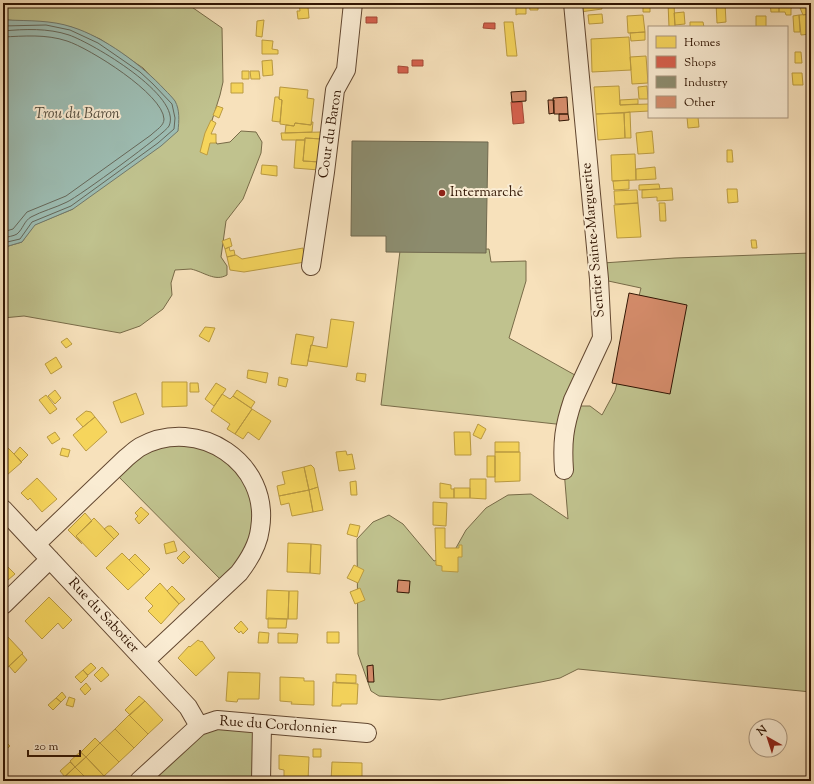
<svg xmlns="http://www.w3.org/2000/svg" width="814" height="784" font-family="'Sorts Mill Goudy',serif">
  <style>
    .green { fill: #c0c28e; stroke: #786b48 }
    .water { fill: #9dbdb3; stroke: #71796c }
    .homes { fill: #f6d55c; stroke: #bb9b41 }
    .shops { fill: #d6604d; stroke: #a44936 }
    .industry { fill: #8c8c6e; stroke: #70684e }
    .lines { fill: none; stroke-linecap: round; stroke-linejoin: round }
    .shore { stroke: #66685a; stroke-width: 1 }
    .building { fill: #d58c6b; stroke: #301402 }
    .street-casing { stroke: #624730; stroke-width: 20 }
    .street { stroke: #faecd3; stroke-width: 18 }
    .poi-dot { fill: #8f2418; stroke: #faecd3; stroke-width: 1.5 }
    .labels { text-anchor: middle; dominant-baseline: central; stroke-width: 4; stroke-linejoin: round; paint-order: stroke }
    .street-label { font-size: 14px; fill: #301402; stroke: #faecd3 }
    .poi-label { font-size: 14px; fill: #301402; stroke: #faecd3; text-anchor: start }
    .water-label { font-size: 15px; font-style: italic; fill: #564f40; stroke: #faecd3 }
  </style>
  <rect width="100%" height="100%" fill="#f7e1bb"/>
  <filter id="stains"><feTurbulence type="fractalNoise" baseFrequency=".005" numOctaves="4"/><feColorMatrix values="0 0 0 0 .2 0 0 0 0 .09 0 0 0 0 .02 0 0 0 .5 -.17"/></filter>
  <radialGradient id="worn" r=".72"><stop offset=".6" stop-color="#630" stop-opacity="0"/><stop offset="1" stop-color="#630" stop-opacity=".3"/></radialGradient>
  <path class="green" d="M3,3H186L222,28L223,82L220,95L209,130L217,144L230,142L241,131L256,132L262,142L261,153L243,199L226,221L221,257L227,266V275C215,282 204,272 191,269C186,269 180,270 175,270L171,283L172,295L163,309L140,326L120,333L24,316L3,318V246L5,247L22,242L34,225L73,209L175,102L143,68L100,39L71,27L8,20L3,22Z
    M489,249L491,262L526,261V281L509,338L582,379L580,406H590L602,415L615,391L641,288L599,279L603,263L675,258L811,253V692L578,669L560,678L541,682L440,700L379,696L371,691L358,654L357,539L373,522L389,515L403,524L434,561L452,555L466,530L486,508L508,495L531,494L568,519L564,470L565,425L381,405L400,251Z
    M180,436L248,473L260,529L226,585L112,470Z
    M262,725L261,781H139L199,726Z"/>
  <path class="water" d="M8,20C29,21 51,20 72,27C104,37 142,65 165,90C168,93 172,97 175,101C180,110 179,121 178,131L161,146L73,209L35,225L22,242L5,247L3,246V22Z"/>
  <path class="homes" d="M299,3H321L322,6L308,7L309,18L298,19L297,11H300Z
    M516,3H526V14H518L516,15Z
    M529,3H538V10H530Z
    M579,3H601L602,9L580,12Z
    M643,3H650V12H643Z
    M668,3H674L675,27H669Z
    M716,3H725L726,22L717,23Z
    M770,3H779V12H771Z
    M779,3H793L791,9V15H786L785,12H779Z
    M798,3H805L811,14L803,15Z
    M684,12L685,24L675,25L674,13Z
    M602,14L603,23L589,24L588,15Z
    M811,14V34L801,35L799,15Z
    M643,15L645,32L628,33L627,16Z
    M799,15L800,32H794L793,16Z
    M756,16H766V27H756Z
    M264,20L262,37L256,36L257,21Z
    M504,22H513L517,56H507Z
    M690,22H703L704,27H690Z
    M645,32V40L631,41L630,33Z
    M629,37L631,70L592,72L591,39Z
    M262,40L273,41L272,49L278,50V54H262Z
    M795,52H801L802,63H795Z
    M646,56L648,83L632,84L630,57Z
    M272,60L273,75L263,76L262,61Z
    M242,71H249V79H242Z
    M250,71H259L260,79H251Z
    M792,73H802L803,85H793Z
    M231,83H243V93H231Z
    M619,86L620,105L649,104V111L596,114L594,87Z
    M647,86L648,99H639L638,87Z
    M280,87L308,90L307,98L314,99L311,125L295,123L294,126L280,124L282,100L279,99Z
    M275,97H279V99L282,100L280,122L272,121Z
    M638,99V104L620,105V100Z
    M217,106L223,108L219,118L213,115Z
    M630,112L631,138H625L624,113Z
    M624,113L625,138L598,140L596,114Z
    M687,117H698L699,127L688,128Z
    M211,120L216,123L211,134H216V143H210L207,155L200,152L205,133Z
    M312,122H313L312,132L285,133L286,125L294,126L295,123L311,125Z
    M652,131L654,153L638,154L636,133Z
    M322,132V139L305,138V140H282L281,133Z
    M305,138L322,139L320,162L303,161Z
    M296,140H305L303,161L320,162L319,170L294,168Z
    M727,150H732L733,162H727Z
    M635,154L636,180L612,181L611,155Z
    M262,165L277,166V176L261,174Z
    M655,167L656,179L636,180V169Z
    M629,180V189L614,190L613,181Z
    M659,184L660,189L639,190V185Z
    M672,188L673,200L657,201V197L642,198V190Z
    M727,189H737L738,202L728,203Z
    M637,190L638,203L615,204L614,191Z
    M638,203L641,237L617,238L614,205Z
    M659,203H665L666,221H660Z
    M230,238L232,246L225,249L222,241Z
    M751,240H756L757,248H752Z
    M229,247L230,251L234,250L235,255L227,257L225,249Z
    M303,248L305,262L244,272L230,270L227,257L236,255L242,259Z
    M331,319L354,322L347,367L308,361L311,345L327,348Z
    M205,327L215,328L209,342L199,336Z
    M296,334L314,337L312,345H311L307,366L291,364Z
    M67,338L72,344L66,348L61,342Z
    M56,357L62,367L51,374L45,364Z
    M248,370L268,373L266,383L247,378Z
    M357,373L366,374L365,382L356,380Z
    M279,377L288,379L286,387L278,385Z
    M162,382H187V406L162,407Z
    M190,383H198L199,392H190Z
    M216,383L226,389L214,406L205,399Z
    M55,390L61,398L55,404L48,396Z
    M237,390L255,402L251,408L233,396Z
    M136,393L144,414L121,423L113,402Z
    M222,394L230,399L233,396L252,409L235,434L227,429L230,424L211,411Z
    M46,395L57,409L50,414L39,400Z
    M252,409L271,421L259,440L248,432L243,439L235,434Z
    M86,411L91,412L95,417L83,427L76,419Z
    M95,417L107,432L86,451L73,435Z
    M478,424L486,429L481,439L473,435Z
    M55,432L60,439L52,444L47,437Z
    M454,432H470L471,455H455Z
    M495,442H519V452H495Z
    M3,443L22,462L7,475L3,471Z
    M20,447L28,455L21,462L14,454Z
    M62,448L70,450L68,457L60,455Z
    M346,451L347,455L352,454L355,469L339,471L336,452Z
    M495,452H520V481L495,482Z
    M487,456H495V477H487Z
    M311,465L314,468L318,487L309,490L304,467Z
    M304,467L309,490L279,496L277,486L285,484L282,472Z
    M37,478L57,499L42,512L30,498L28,500L21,493Z
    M470,479H486V499L470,498Z
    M356,481L357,495H351L350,482Z
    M440,483L451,485V489H454V498H440Z
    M318,487L323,510L313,512L309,490Z
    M454,488H470V498H454Z
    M309,490L313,512L292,516L289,503L281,505L279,496Z
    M433,502L447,503L446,526L433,525Z
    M141,507L149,514L139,524L135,519L138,516L135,513Z
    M85,513L92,521L76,536L82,544L68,530Z
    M94,518L114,539L96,557L76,536Z
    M350,524L360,526L357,537L347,534Z
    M108,526H111L119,534L114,539L104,529Z
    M435,528H445V548H459V545H462V557H458V572L442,571V566L436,565Z
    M174,541L177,551L166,554L164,544Z
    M288,543L311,544L310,573L287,572Z
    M311,544L321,545L320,574L310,573Z
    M184,551L190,557L183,564L177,558Z
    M122,553L144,575L128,590L106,568Z
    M135,554L150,569L144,575L129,560Z
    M354,565L364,570L358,583L347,578Z
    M7,566L15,574L8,580L6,578L3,581V570Z
    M160,583L179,604L161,624L148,611L153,606L145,598Z
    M172,586L185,599L179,604L167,591Z
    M360,588L365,600L355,604L350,592Z
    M267,590L289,591L288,619H266Z
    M289,591H298L297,619H288Z
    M49,597L72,620L63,629L58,623L42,639L25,621Z
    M268,618L287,619L286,628H268Z
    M241,621L248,629L243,634L241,631L239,633L234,628Z
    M259,632L269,633L268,643H258Z
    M327,632H339V643H327Z
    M278,633L298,634L297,643H278Z
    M8,637L23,653L4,671L3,642Z
    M198,640L201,642L202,641L215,658L196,676L178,658L189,646L190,647Z
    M22,654L27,660L15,673L9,666Z
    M91,663L96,668L88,675L83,670Z
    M102,667L109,675L101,682L94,675Z
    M83,670L88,676L81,683L75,677Z
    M228,672L260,673L259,699H238L237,702L226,701Z
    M336,674L356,675V683H336Z
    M280,677L304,678V681H314V705L291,704L292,702L280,701Z
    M333,682L358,684L357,704H341V706H332Z
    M86,683L91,689L85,695L80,689Z
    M62,692L66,697L61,702L56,698Z
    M139,696L145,701L130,715L125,710Z
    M69,697L75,699L73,707L66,705Z
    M56,698L61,702L53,710L48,705Z
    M145,701L163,720L148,734L129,715Z
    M129,715L148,734L134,748L115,729Z
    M115,729L134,748L119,762L100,743Z
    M95,738L100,743L86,757L81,752Z
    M3,739L10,746L3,753Z
    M100,743L119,762L104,776L86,757Z
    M313,749H321V757H313Z
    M80,752L86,757L75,767L70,761Z
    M279,755L309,757L308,781H284V770L279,769Z
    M86,757L104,776L99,781H89L75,767Z
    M70,762L75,767L65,777L60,771Z
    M332,762L362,763V781H331Z
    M75,767L89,781H68L64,777Z"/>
  <path class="shops" d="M366,17H377V23H366Z
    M484,23H495V29L483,28Z
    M412,60H423V66H412Z
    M398,66L408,67V73H398Z
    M511,102H522L524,123L513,124Z"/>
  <path class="industry" d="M352,141L488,142L486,253L386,252V236H351Z"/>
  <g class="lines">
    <path class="shore" d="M3,26L46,25L70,30L98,43L140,72L153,84L172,104L175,118L174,129L158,143L71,206L32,222L20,239L3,243
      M3,31C25,29 48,28 69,35C92,43 183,96 169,126C166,133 78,197 67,202C55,208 42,211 31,217C24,221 23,229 17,234C14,236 7,237 3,238
      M3,37C24,36 46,34 67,41C89,48 163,94 164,119C164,126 156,130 151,135L66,196L27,212L13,229L3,232"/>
  </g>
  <path class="building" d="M526,91V101L512,102L511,92Z
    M567,97L568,114H554L553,98Z
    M548,100H554V113L549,114Z
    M559,114H568L569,120L559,121Z
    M629,293L687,305L670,394L612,383Z
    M398,580L410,581L409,593L397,592Z
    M373,665L374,682H368L367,666Z"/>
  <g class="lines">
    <defs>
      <path id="street" d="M311,266L325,172L335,90L346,70L353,3
        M564,470C562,442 564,427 573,400L602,338L599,279L573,3
        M3,509L188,707L199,726
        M36,544L126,458C131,454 135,450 140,447C198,415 271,463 260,529C258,546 249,560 239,573L145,661
        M3,605L50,559
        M139,781L199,726L217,720L367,733
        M261,781L262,725"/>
    </defs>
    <use href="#street" class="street-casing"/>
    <use href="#street" class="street"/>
  </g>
  <circle class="poi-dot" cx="442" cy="193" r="4"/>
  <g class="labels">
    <g class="street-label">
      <text transform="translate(331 134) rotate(-81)">Cour du Baron</text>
      <text transform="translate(594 240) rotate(-95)">Sentier Sainte-Marguerite</text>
      <text transform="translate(103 616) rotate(47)">Rue du Sabotier</text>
      <text transform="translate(278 726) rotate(4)">Rue du Cordonnier</text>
    </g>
    <g class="poi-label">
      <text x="450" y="193">Intermarché</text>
    </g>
    <g class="water-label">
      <text x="77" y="114">Trou du Baron</text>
    </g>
  </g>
  <rect width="814" height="784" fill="none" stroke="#f7e1bb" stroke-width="16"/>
  <rect x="4" y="4" width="806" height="776" fill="none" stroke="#301402" stroke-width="2"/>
  <rect x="8" y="8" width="798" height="768" fill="none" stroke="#301402"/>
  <rect x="648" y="26" width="140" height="92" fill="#faecd3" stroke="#a9967f"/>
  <rect x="656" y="36" width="20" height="12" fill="#f6d55c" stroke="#a9967f"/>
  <text x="684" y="46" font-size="12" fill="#301402">Homes</text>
  <rect x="656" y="56" width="20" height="12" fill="#d6604d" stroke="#a9967f"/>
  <text x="684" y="66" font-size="12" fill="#301402">Shops</text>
  <rect x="656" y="76" width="20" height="12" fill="#8c8c6e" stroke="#a9967f"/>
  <text x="684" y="86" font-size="12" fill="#301402">Industry</text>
  <rect x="656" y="96" width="20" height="12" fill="#d58c6b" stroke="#a9967f"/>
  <text x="684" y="106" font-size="12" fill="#301402">Other</text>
  <g transform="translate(768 738) rotate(321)"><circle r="19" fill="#faecd3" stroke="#a9967f"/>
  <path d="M0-3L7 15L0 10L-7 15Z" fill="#8f2418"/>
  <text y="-6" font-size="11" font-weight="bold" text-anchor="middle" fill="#301402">N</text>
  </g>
  <path d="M28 750v6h52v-6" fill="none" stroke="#301402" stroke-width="2"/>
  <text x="34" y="750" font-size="12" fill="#301402" stroke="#faecd3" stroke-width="3" paint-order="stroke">20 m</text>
  <rect width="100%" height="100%" filter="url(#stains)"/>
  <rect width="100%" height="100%" fill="url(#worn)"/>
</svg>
